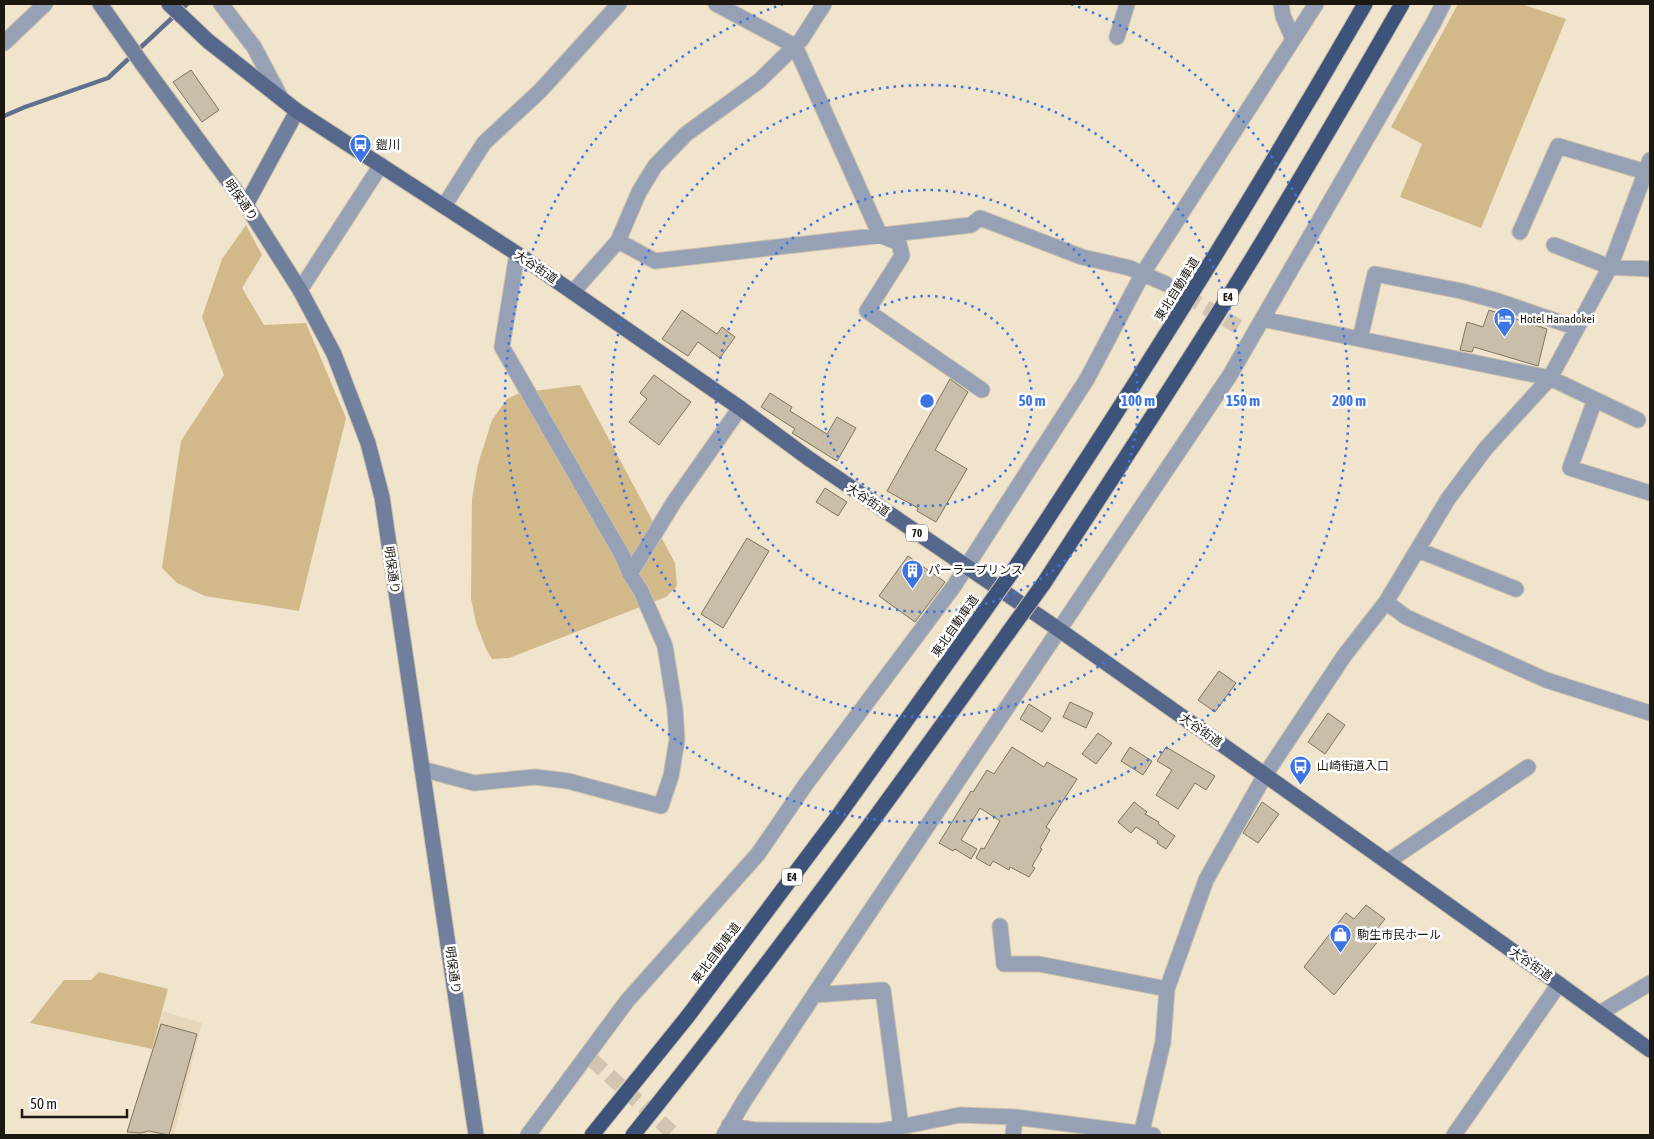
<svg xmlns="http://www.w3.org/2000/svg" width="1654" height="1139" font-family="'Asap Condensed','Noto Sans JP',sans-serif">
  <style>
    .built { fill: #e8d8bb }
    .green { fill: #d1b989 }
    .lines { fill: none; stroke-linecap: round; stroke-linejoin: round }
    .stream { stroke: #61718d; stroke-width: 4.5 }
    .building { fill: #c9bea7; stroke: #7f745f }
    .street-tunnel { stroke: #d1c5b1; stroke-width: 15; stroke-dasharray: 15 8; stroke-linecap: butt }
    .street-casing { stroke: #cbbfab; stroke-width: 17 }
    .secondary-casing { stroke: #cbbfab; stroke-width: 17 }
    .primary-casing { stroke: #cbbfab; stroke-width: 17 }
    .highway-casing { stroke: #cbbfab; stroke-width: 17 }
    .street { stroke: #96a1b5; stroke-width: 15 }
    .secondary { stroke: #707f9c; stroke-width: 15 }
    .primary { stroke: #55678a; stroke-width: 15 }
    .highway { stroke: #3e537a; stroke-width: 15 }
    .highway-bridge-casing { stroke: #cbbfab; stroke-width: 17; stroke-linecap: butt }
    .highway-bridge { stroke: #3e537a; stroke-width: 15 }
    .ring { fill: none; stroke: #3c74e3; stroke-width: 2.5; stroke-dasharray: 2.5 5 }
    .labels { text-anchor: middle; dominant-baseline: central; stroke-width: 5; stroke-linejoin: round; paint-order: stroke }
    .shield { fill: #fff; stroke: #605d58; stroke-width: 1 }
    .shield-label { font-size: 11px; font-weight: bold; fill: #1c1810 }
    .poi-label { font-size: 12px; fill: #1c1810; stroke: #fff; text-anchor: start }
    .street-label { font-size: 12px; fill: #1c1810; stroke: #fff }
    .centre { fill: #3c74e3; stroke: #fff; stroke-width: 2.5 }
    .ring-label { font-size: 15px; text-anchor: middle; font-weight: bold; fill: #3c74e3; stroke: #fff; stroke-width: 5; stroke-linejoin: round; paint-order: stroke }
  </style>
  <rect width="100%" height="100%" fill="#f1e4cd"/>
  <path class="built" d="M163,1011L202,1023L174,1135H126Z"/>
  <path class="green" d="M1458,4H1522L1566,19L1481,228L1400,197L1422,144L1391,127Z
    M246,225L262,255L242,288L264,325L306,323L346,418L299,611L205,596L177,583L162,568L181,441L224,375L202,317L222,259Z
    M580,385L675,563L677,586L666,597L509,658L492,659L486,649L476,623L471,598L472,499L478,464L492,420L507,399L519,393Z
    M99,972L168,989L152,1049L30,1023L64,980H91Z"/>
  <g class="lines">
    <path class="stream" d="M4,116L25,107L108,78L187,4"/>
  </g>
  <path class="building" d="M191,70L219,110L202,122L173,82Z
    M682,310L717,334L722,327L735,337L720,358L698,342L688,356L662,339Z
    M1489,310L1547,329L1538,366L1474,347L1472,352L1460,350L1467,322L1483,327Z
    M654,375L691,402L659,445L629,422L647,399L640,393Z
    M950,379L968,392L935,450L967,469L936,522L917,511L918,508L887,491Z
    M770,393L792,407L790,411L827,434L837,417L856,428L837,461L792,433L795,429L761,407Z
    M825,488L847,502L838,516L816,502Z
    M747,538L769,551L723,628L701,614Z
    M908,556L945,582L915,622L879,596Z
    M1219,671L1236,683L1215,712L1198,700Z
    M1070,702L1093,713L1086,728L1063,717Z
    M1029,704L1051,718L1042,732L1020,719Z
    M1328,713L1345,725L1325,754L1308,742Z
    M1098,733L1112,743L1096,764L1082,754Z
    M1012,747L1044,767L1047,762L1077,779L1046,827L1050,830L1040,848L1042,849L1032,866L1035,868L1029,877L1010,867L1009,870L993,861L990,866L976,858L981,848L984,849L1000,821L980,808L961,840L977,849L971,859L955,849L953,851L939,843L971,791L973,792L987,770L994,774Z
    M1130,747L1152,761L1143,775L1121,761Z
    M1166,747L1215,776L1206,790L1195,783L1178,809L1156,795L1172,770L1157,761Z
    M1134,802L1147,812L1145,814L1159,822L1158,824L1175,836L1166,849L1157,843L1158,841L1136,827L1131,833L1118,822Z
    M1262,802L1279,814L1258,843L1243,833Z
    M1366,905L1385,919L1372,935L1379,940L1334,995L1304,967L1346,913L1354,919Z
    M161,1024L197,1034L169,1135L149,1131L141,1133L127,1132Z"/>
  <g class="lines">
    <path class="street-tunnel" d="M1166,284L1242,329
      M592,1060L675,1135"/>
    <defs>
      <path id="street" d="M221,4L254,47L281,98
        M716,4L795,46L880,235L899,243L902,256L867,311L982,390
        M1281,4L1283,16L1293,39
        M1117,37L1127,4
        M4,43L45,4
        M444,206L484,143L540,91L619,4
        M1520,232L1558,146L1646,172
        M618,241L655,261L971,225L980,218L1082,257L1130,268L1166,284
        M1554,245L1610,267L1650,269
        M517,254L502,347L622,555L630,574
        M300,290L381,165
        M573,292L618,241L639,192L655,166L686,134L759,81L801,40L824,4
        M1262,319L1550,378L1638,420
        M1360,339L1375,274L1461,291L1498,301L1577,328
        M1595,400L1570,468L1650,493
        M1418,550L1516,589
        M1386,602L1406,617L1546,680L1650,713
        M422,769L474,783L535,777L568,781L661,806L671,776L677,740L675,709L665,646L641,591L630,574L674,502L740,408
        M1387,862L1528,767
        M1000,926L1004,964H1039L1167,989
        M814,995L883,990L901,1127
        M1600,1013L1650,983
        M729,1125L755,1130L880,1131L960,1115L1015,1117L1153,1135
        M528,1135L627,1001L758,854L806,784L954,586L1087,379L1143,273L1316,4
        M724,1135L744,1101L814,995L1230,375L1434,22L1443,4
        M1013,1135L1015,1117
        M1141,1135L1163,1042L1167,989L1206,880L1265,775L1344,656L1386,602L1448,499L1486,448L1550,378L1610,267L1650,160
        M1454,1135L1559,984"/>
      <path id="secondary" d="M100,4L143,65L246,205L300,290L334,354L368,443L382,497L476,1135
        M246,205L297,111"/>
      <path id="primary" d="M169,4L208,41L297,111L522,257L740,408L808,458L1058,629L1265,775L1559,984L1650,1050"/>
      <path id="highway" d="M1017,565C1139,381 1255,195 1365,4
        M1044,583C1116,472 1189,362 1258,249C1307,168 1355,86 1402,4
        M592,1135L688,1016L838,816L983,613
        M633,1135C764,972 887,803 1008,633"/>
    </defs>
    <use href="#street" class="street-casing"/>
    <use href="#secondary" class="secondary-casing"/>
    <use href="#primary" class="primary-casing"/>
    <use href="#highway" class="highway-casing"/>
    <use href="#street" class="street"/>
    <use href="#secondary" class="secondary"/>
    <use href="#primary" class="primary"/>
    <use href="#highway" class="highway"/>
    <defs>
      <path id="highway-bridge" d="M983,613L1017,565
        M1008,633L1044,583"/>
    </defs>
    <use href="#highway-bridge" class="highway-bridge-casing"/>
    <use href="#highway-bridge" class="highway-bridge"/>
  </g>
  <g class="ring">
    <circle cx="927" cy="401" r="105"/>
    <circle cx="927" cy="401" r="211"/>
    <circle cx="927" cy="401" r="316"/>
    <path d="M1071 4A422 422 0 1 1 783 4"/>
  </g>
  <defs>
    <symbol id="bus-pin" viewBox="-11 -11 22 30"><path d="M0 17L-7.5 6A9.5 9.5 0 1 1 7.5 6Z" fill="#3c74e3" stroke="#fff"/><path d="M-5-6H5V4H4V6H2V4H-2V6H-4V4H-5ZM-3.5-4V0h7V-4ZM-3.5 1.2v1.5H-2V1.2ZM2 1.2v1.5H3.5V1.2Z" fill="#fff"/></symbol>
    <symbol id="hotel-pin" viewBox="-11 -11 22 30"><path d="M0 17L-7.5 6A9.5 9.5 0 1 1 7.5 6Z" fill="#3c74e3" stroke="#fff"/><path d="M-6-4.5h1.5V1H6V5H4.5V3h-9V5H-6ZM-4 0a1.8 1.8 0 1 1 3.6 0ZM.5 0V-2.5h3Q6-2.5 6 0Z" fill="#fff"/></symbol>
    <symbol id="building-pin" viewBox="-11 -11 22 30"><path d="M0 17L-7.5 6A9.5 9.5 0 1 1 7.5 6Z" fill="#3c74e3" stroke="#fff"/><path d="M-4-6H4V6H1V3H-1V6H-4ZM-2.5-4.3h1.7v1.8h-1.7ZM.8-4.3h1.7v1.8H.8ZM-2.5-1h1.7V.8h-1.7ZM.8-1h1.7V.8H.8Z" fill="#fff"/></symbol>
    <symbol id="shop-pin" viewBox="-11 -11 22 30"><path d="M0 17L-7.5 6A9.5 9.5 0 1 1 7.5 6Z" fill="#3c74e3" stroke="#fff"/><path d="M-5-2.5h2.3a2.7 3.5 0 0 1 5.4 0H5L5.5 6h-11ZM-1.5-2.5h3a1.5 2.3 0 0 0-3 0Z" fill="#fff"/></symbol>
  </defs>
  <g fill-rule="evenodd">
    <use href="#bus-pin" x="348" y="132" width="25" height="34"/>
    <use href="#hotel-pin" x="1492" y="306" width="25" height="34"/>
    <use href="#building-pin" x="900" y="558" width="25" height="34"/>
    <use href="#bus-pin" x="1288" y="754" width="25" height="34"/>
    <use href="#shop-pin" x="1328" y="922" width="25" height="34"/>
  </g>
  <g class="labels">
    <g class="shield">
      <rect x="1218" y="288.5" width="20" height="17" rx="4"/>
      <rect x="906" y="524.5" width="22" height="17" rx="4"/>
      <rect x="782" y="868.5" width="20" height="17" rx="4"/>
    </g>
    <g class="shield-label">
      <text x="1228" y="297">E4</text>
      <text x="917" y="533">70</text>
      <text x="792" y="877">E4</text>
    </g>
    <g class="poi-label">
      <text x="376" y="145">鎧川</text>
      <text x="1520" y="319">Hotel Hanadokei</text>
      <text x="928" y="570">パーラープリンス</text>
      <text x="1317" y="766">山崎街道入口</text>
      <text x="1357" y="935">駒生市民ホール</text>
    </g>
    <g class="street-label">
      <text transform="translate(241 200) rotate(55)">明保通り</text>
      <text transform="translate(536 267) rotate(34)">大谷街道</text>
      <text transform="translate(1177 289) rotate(-58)">東北自動車道</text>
      <text transform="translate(868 500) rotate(34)">大谷街道</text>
      <text transform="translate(392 570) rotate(82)">明保通り</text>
      <text transform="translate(955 626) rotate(-55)">東北自動車道</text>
      <text transform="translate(1201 730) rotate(35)">大谷街道</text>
      <text transform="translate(716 953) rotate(-53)">東北自動車道</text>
      <text transform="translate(1531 964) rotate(35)">大谷街道</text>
      <text transform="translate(453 970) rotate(82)">明保通り</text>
    </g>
  </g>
  <circle cx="927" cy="401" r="8" class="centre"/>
  <g class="ring-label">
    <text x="1032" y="406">50 m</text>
    <text x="1138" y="406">100 m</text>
    <text x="1243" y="406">150 m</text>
    <text x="1349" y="406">200 m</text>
  </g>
  <rect width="1654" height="1139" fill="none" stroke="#1c1810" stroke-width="10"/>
  <path d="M22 1109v8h105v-8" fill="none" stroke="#1c1810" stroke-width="2.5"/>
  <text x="30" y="1109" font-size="15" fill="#1c1810" stroke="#ffffff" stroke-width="4" paint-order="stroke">50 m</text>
</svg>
